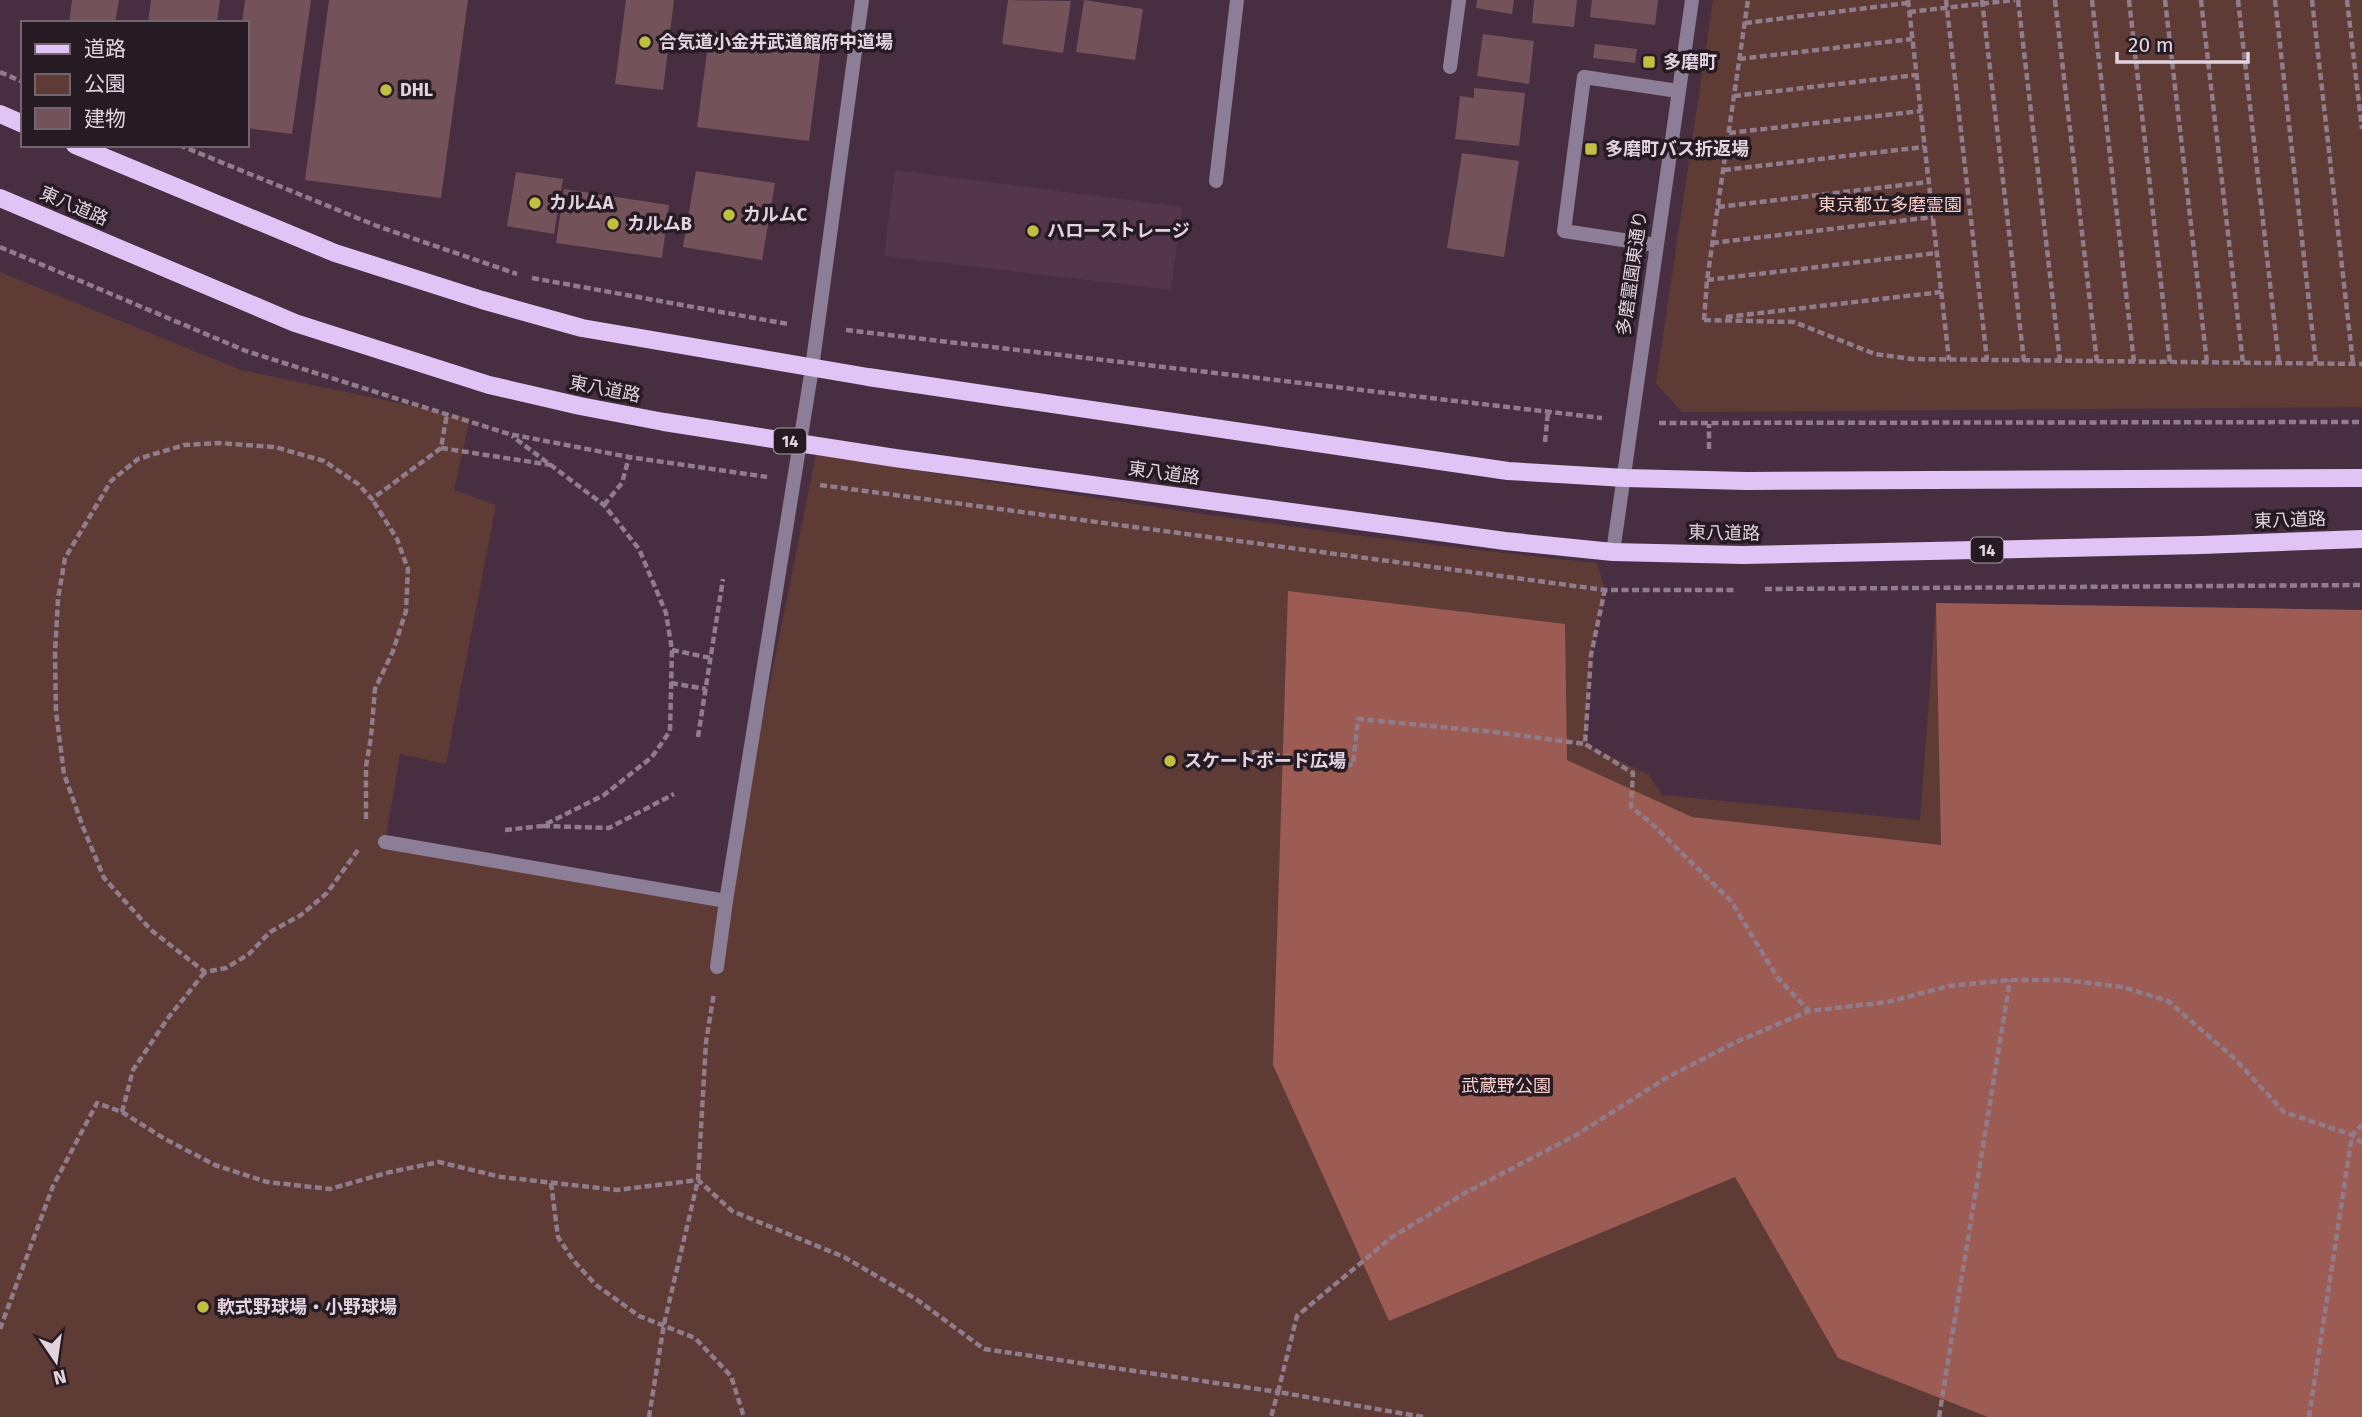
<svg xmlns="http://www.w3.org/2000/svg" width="2362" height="1417" font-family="'Fira Sans','Noto Sans JP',sans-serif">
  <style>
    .built { fill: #53354c }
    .green { fill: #5f3b35 }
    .forest { fill: #9c5c53 }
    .building { fill: #73525a }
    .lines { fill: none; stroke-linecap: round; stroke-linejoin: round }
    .path { stroke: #917c8b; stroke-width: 4.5; stroke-dasharray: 7 3.5; stroke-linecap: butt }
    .lane { stroke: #8b7e96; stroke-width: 14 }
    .street { stroke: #8b7e96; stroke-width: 14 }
    .primary { stroke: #dfc4f5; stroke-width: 18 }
    .poi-dot { fill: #c1be40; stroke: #261b23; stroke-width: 2.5 }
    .labels { text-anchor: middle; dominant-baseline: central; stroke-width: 7; stroke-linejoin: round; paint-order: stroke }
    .shield { fill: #261b23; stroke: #aa9ca6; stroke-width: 2 }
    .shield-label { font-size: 16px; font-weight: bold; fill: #e3d3de }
    .poi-label { font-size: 18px; font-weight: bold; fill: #e3d3de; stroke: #261b23; text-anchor: start }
    .park-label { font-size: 18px; fill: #f9d1ca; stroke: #261b23 }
    .street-label { font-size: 18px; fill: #e3d3de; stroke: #261b23 }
  </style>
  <rect width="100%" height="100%" fill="#472f41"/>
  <path class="built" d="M895,170L1182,207L1171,290L884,256Z"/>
  <path class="green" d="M1713,0H2362V407L1682,412L1656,383Z
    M0,272L241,370L470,418L454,490L496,505L446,764L400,754L385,842L726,901L816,454C1076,496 1336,537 1597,563L1605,590L1591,655L1585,744L1649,775L1662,795L1920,820L1936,603L2362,610V1417H0Z"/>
  <path class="forest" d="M1288,591L1565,624L1567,760L1692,817L1941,845L1936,603L2362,610V1417H1988L1838,1358L1735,1177L1389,1321L1273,1065Z"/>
  <path class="building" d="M72,0H119L115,23H69Z
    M151,0H220L217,23H148Z
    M245,0H311L292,134L247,128V23H242Z
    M329,0H468L441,198L305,180Z
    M626,0H674L663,90L615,84Z
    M1008,0L1071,1L1063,53L1002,44Z
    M1084,0L1143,9L1135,60L1076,52Z
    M1477,0H1514L1512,14L1476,8Z
    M1534,0H1577L1574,27L1532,23Z
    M1592,0H1658L1655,25L1590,17Z
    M710,31L821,47L809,141L697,127Z
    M1483,34L1534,41L1529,84L1477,76Z
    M1595,44L1637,49L1635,63L1593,58Z
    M1474,88L1525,93L1519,146L1455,139L1460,96L1474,98Z
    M1462,153L1519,161L1504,257L1447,248Z
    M696,171L775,183L762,260L683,247Z
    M516,172L563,179L554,234L507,226Z
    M564,189L669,205L662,258L556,243Z"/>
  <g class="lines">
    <path class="path" d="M1908,0L1949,360
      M1946,0L1987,360
      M1982,0L2024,361
      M2018,0L2060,361
      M2055,0L2097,362
      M2092,0L2134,362
      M2129,0L2170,363
      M2165,0L2207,363
      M2201,0L2243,363
      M2238,0L2279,363
      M2275,0L2316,364
      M2312,0L2353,364
      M2347,0L2362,129
      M1909,12L2015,0
      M1745,23L1908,3
      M1739,59L1912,39
      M0,72L23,82
      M1734,96L1916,75
      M1729,133L1921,111
      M179,145L377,226L517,274
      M1724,170L1924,147
      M1718,207L1928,182
      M1712,243L1933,217
      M0,247L246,351L509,434L629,457L767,477
      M532,278L788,324
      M1707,280L1937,253
      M1726,317L1941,292
      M1704,320L1794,322L1875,354L1912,359L2362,364
      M1704,320L1707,280L1748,0
      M846,330L1602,418
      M1659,423L2362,422
      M1545,442L1548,412
      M441,448L551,465
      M1709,449V424
      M820,485L1605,590H1736
      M604,505L622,483L629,457
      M1605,589L1591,655L1585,744L1633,773L1631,807L1650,822L1731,901L1777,977L1809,1011L1888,1002L1949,986L2010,980H2064L2123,987L2168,1001L2234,1058L2284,1112L2352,1135L2362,1143
      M1765,589L2362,585
      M672,650L711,658
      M671,683L706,689
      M698,737L723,579
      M1252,752L1353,765L1358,719L1494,732L1585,744
      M366,819V766L371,737L375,689L393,651L406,611L408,569L397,539L372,499
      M543,826L609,828L674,794
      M505,830L542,826L604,795L652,757L670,731L672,650L666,613L639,549L604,505L512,436
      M358,850L327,893L301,915L270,932L249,954L226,968L205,972L151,930L104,878L83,827L64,774L56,712L55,653L58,599L65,558L111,481L138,459L184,445L218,443L275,447L324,461L358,484L372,499L441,448L447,414
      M122,1112L133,1070L168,1018L205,972
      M551,1183L558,1237L573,1260L596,1285L639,1316L695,1338L731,1376L744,1417
      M0,1329L53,1186L97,1103L122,1112L165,1139L215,1165L267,1182L330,1189L390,1172L439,1162L501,1177L617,1190L698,1180L732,1211L844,1257L916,1299L984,1349L1278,1392L1271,1417
      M649,1417L664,1324L698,1180L706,1042L714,993
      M1423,1417L1278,1392L1297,1316L1392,1237L1465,1193L1578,1134L1666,1078L1736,1042L1809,1011
      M1939,1417L2010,980
      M2309,1417L2352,1135L2362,1125"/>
    <path class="lane" d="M1450,67L1459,0
      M1216,181L1237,0
      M1656,245L1564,231L1584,77L1678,91
      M385,842L726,901"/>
    <path class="street" d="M1613,552L1692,0
      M717,967L726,901L812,368L862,0"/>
    <path class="primary" d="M0,114L23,124
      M75,145L335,253L482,300L582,328L868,377L1508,471L1625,478L1747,481L2362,478
      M0,198L295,323L489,385L580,406L664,422L895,458L1505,541L1613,552L1743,555L2202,545L2362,539"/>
  </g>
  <g class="poi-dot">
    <circle cx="645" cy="42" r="7"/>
    <rect x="1642" y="55" width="14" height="14" rx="3.5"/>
    <circle cx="386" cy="90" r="7"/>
    <rect x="1584" y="142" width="14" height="14" rx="3.5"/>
    <circle cx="535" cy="203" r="7"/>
    <circle cx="729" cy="215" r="7"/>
    <circle cx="613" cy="224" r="7"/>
    <circle cx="1033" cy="231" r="7"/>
    <circle cx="1170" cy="761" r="7"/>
    <circle cx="203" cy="1307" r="7"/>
  </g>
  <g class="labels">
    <g class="shield">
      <rect x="774" y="428.5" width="32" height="25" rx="5"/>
      <rect x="1971" y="537.5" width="32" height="25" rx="5"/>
    </g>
    <g class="shield-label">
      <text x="790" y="441">14</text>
      <text x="1987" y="550">14</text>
    </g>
    <g class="poi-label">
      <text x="659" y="42">合気道小金井武道館府中道場</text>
      <text x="1663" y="62">多磨町</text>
      <text x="400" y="90">DHL</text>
      <text x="1605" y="149">多磨町バス折返場</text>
      <text x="549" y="203">カルムA</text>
      <text x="743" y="215">カルムC</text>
      <text x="627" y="224">カルムB</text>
      <text x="1047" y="231">ハローストレージ</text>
      <text x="1184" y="761">スケートボード広場</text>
      <text x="217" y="1307">軟式野球場・小野球場</text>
    </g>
    <g class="park-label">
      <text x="1890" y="205">東京都立多磨霊園</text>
      <text x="1506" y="1086">武蔵野公園</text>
    </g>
    <g class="street-label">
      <text transform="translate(74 206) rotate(23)">東八道路</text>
      <text transform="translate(1632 273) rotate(-82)">多磨霊園東通り</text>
      <text transform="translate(605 389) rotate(11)">東八道路</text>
      <text transform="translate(1164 473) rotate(8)">東八道路</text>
      <text transform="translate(2290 520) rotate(-2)">東八道路</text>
      <text transform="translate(1724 533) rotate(1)">東八道路</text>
    </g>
  </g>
  <rect x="21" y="21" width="228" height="126" fill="#261b23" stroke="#72656e" stroke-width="2"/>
  <rect x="35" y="44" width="35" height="10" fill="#dfc4f5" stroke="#72656e" stroke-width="2"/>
  <text x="84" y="56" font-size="21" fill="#e3d3de">道路</text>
  <rect x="35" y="74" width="35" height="21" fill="#5f3b35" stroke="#72656e" stroke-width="2"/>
  <text x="84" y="91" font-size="21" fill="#e3d3de">公園</text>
  <rect x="35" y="108" width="35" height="21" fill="#73525a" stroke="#72656e" stroke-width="2"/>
  <text x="84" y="126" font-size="21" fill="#e3d3de">建物</text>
  <g transform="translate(56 1361) rotate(167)" stroke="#261b23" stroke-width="5" paint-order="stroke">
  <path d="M0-5L12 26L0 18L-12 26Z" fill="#e3d3de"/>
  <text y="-10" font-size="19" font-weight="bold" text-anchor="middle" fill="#e3d3de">N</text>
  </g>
  <path d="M2117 52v10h131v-10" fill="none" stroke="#e3d3de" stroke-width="3.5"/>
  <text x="2128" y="52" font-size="21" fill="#e3d3de" stroke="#261b23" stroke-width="5" paint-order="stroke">20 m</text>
</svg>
